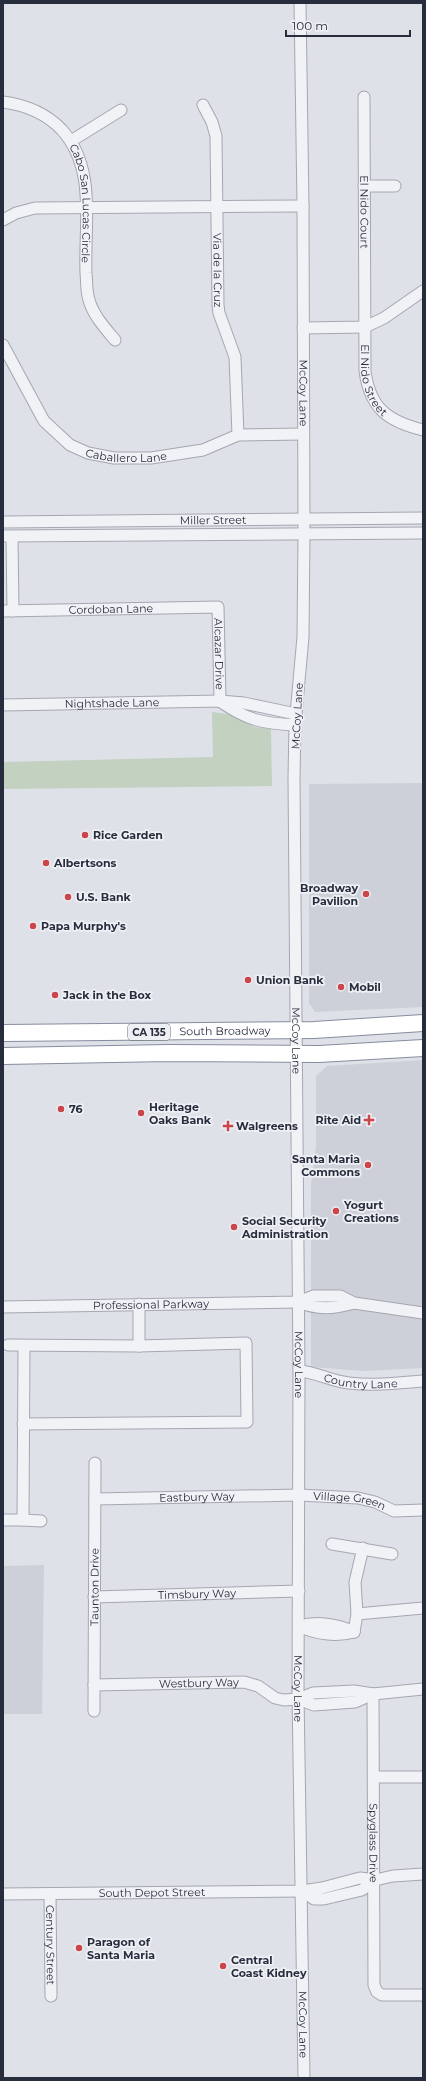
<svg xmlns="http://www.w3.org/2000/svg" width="426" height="2081" font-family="Montserrat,sans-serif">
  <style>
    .built { fill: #cdd0d9 }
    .green { fill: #c2d1c0 }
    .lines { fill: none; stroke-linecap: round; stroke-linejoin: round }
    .minor-casing { stroke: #a4a7b2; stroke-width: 13 }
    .highway-casing { stroke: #868d9e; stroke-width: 18 }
    .minor { stroke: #f1f2f6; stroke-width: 11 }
    .highway { stroke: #fff; stroke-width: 16 }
    .poi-dot { fill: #ca464a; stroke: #eef0f5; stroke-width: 1.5 }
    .labels { text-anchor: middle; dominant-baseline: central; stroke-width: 3.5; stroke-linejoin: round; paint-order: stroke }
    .shield { fill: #eef0f5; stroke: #636875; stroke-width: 1 }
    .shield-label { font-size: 10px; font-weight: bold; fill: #282d3e }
    .street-label { font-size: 11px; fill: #282d3e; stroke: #eef0f5 }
    .poi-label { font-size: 11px; font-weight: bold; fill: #282d3e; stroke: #eef0f5; text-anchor: start }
  </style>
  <rect width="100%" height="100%" fill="#dfe1e8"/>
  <path class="built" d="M423,783V1007L315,1012L309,1003V784Z
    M423,1060V1368L363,1371L311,1367V1184L316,1147V1076L327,1066Z
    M44,1565L42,1714H3V1566Z"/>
  <path class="green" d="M212,712L227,714L255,727L271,729L272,786L3,789V762L213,757Z"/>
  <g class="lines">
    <defs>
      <g id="minor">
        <path id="s1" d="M300,3L303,206L304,533L303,637L295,725L294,778L299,1371L298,1694L304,2078"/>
        <path id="s2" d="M364,97L365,371C370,408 387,421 423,430"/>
        <path id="s3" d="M3,102C26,105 46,113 62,130C97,169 84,224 86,273C87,282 86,291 89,300C93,315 105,328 115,340"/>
        <path id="s4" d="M203,105L212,122L216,136L218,305L219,313L235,357L238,435"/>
        <path d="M71,141L121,110"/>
        <path d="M364,186H395"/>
        <path d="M3,220L16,213L35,208L303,206"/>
        <path d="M303,328L365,327L384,318L423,291"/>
        <path id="s5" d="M3,345L44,421L70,445L88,453L114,458H151L203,450L238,435L303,434"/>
        <path id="s6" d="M3,522L423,518"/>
        <path d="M3,536L423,533"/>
        <path d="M12,537L13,611"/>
        <path id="s7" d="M3,611L218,607L220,701"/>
        <path d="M221,702C249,721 262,723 295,725"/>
        <path id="s8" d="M3,705L220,701L244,703L296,714"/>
        <path d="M298,1302C318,1310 333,1309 354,1303"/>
        <path id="s9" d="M3,1307L298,1302L313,1296H340L354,1303L423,1313"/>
        <path d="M8,1345L139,1346V1304"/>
        <path id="s10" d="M299,1371C316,1372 331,1381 349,1383C373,1386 399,1383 423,1381"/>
        <path d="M23,1424L247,1422L246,1343L139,1346"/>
        <path id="s11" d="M95,1499L299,1495L358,1498L375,1502L394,1511L423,1510"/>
        <path d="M3,1520H23L24,1346"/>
        <path d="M23,1520L41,1521"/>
        <path d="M332,1544L392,1554"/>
        <path id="s12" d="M94,1597L299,1591"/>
        <path d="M357,1614L355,1582L363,1548"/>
        <path d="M299,1626C316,1621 338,1624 354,1632"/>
        <path d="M299,1626C315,1634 336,1637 354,1632"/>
        <path d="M354,1632L357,1614L423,1608"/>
        <path id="s13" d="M94,1685L244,1682L258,1686L275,1698L284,1700L298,1699L313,1693L354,1691L373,1694L423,1689"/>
        <path id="s14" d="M373,1694L374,1985L377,1992L382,1995H423"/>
        <path d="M298,1699L314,1705L355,1702L373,1694"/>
        <path id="s15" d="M94,1711L95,1463"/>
        <path d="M374,1777H423"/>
        <path d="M302,1891L314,1899H324L362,1890L375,1880L393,1876L423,1874"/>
        <path id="s16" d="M3,1894L302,1891L322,1888L360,1878L375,1880"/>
        <path id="s17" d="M50,1894L51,1996"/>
      </g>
      <g id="highway">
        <path id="s18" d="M3,1033L314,1030L423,1023"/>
        <path d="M3,1056L168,1053L319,1054L423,1048"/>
      </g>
    </defs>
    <use href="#minor" class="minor-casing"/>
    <use href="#highway" class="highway-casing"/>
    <use href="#minor" class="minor"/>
    <use href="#highway" class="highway"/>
  </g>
  <g class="poi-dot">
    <circle cx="85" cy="835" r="4"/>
    <circle cx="46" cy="863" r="4"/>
    <circle cx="366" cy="894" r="4"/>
    <circle cx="68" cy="897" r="4"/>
    <circle cx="33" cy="926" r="4"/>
    <circle cx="248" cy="980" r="4"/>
    <circle cx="341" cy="987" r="4"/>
    <circle cx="55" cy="995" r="4"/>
    <circle cx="61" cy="1109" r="4"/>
    <circle cx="141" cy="1113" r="4"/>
    <path d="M367 1114h4v4h4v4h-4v4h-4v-4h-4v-4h4z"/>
    <path d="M226 1120h4v4h4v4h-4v4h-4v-4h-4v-4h4z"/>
    <circle cx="368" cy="1165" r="4"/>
    <circle cx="336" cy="1211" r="4"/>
    <circle cx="234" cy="1227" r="4"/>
    <circle cx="79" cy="1948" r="4"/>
    <circle cx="223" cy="1966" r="4"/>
  </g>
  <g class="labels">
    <rect class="shield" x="128" y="1024" width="42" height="16" rx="3"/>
    <g class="shield-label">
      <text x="149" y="1032">CA 135</text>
    </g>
    <g class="street-label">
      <text stroke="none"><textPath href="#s3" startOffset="145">Cabo San Lucas Circle</textPath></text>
      <text stroke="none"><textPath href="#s2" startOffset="115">El Nido Court</textPath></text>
      <text stroke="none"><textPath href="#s4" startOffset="168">Via de la Cruz</textPath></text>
      <text stroke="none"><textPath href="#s2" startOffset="285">El Nido Street</textPath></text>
      <text stroke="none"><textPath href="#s1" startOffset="390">McCoy Lane</textPath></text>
      <text stroke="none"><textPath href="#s5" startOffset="180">Caballero Lane</textPath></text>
      <text stroke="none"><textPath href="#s6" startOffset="210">Miller Street</textPath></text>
      <text stroke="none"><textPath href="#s7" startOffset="108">Cordoban Lane</textPath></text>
      <text stroke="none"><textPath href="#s7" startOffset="262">Alcazar Drive</textPath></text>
      <text stroke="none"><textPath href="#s8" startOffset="109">Nightshade Lane</textPath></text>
      <text transform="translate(297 716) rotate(-87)">McCoy Lane</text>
      <text stroke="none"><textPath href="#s18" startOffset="222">South Broadway</textPath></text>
      <text stroke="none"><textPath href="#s1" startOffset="1038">McCoy Lane</textPath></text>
      <text stroke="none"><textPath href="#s9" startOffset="148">Professional Parkway</textPath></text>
      <text stroke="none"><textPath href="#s1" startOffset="1362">McCoy Lane</textPath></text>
      <text stroke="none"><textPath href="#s10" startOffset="63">Country Lane</textPath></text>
      <text stroke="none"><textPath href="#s11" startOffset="102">Eastbury Way</textPath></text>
      <text stroke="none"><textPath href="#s11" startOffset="255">Village Green</textPath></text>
      <text stroke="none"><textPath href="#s15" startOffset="124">Taunton Drive</textPath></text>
      <text stroke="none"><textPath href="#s12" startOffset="103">Timsbury Way</textPath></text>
      <text stroke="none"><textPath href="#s13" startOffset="105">Westbury Way</textPath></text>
      <text stroke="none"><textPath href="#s1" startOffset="1686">McCoy Lane</textPath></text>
      <text stroke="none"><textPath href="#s14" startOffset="149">Spyglass Drive</textPath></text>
      <text stroke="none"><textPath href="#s16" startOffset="149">South Depot Street</textPath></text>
      <text stroke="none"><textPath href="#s17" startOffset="51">Century Street</textPath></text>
      <text stroke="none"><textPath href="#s1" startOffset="2022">McCoy Lane</textPath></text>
    </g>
    <g class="poi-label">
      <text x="93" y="835">Rice Garden</text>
      <text x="54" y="863">Albertsons</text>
      <text x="358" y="888" text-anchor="end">Broadway<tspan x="358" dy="13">Pavilion</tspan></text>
      <text x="76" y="897">U.S. Bank</text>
      <text x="41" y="926">Papa Murphy's</text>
      <text x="256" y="980">Union Bank</text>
      <text x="349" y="987">Mobil</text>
      <text x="63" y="995">Jack in the Box</text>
      <text x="149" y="1107">Heritage<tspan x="149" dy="13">Oaks Bank</tspan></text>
      <text x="69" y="1109">76</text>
      <text x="361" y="1120" text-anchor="end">Rite Aid</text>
      <text x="236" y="1126">Walgreens</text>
      <text x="360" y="1159" text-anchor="end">Santa Maria<tspan x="360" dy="13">Commons</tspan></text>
      <text x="344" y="1205">Yogurt<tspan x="344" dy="13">Creations</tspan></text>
      <text x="242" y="1221">Social Security<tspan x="242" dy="13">Administration</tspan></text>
      <text x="87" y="1942">Paragon of<tspan x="87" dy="13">Santa Maria</tspan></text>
      <text x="231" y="1960">Central<tspan x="231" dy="13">Coast Kidney</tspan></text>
    </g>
  </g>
  <rect width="426" height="2081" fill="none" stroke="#282d3e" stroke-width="8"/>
  <path d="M286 30v6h124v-6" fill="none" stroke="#282d3e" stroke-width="2"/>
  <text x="292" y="30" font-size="12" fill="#282d3e" stroke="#eef0f5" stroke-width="3" paint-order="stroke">100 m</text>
</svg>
